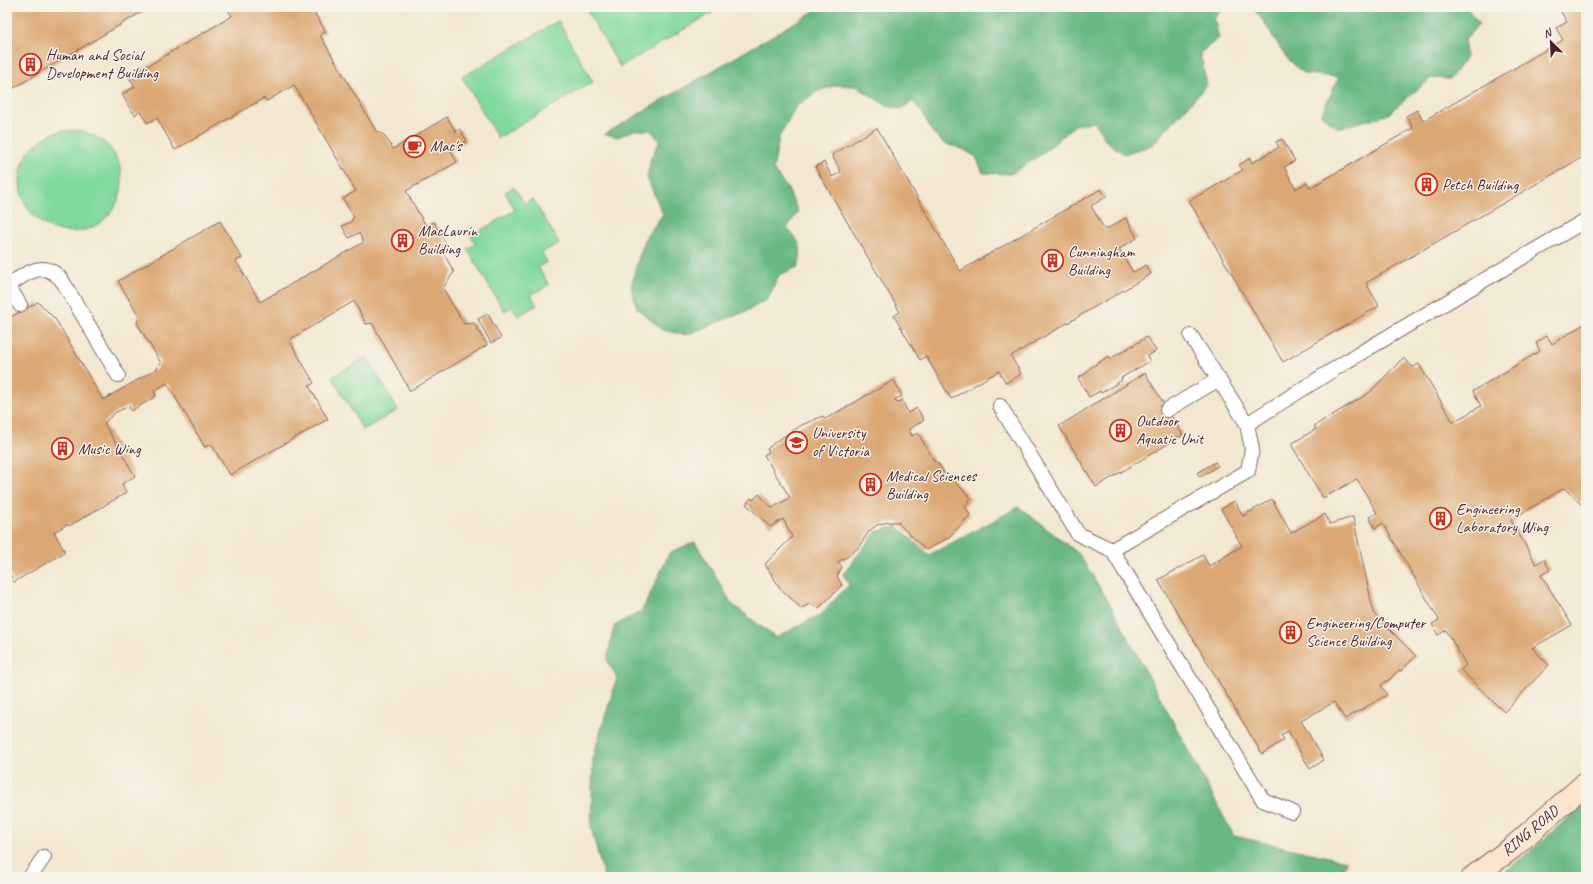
<svg xmlns="http://www.w3.org/2000/svg" width="1593" height="884" font-family="Caveat,sans-serif">
  <style>
    .green { fill: #7fd89e; stroke: #647c64 }
    .forest { fill: #67b885; stroke: #586c58 }
    .building { fill: #dba874 }
    .lines { fill: none; stroke-linecap: round; stroke-linejoin: round }
    .lane-casing { stroke: #856565; stroke-width: 16 }
    .secondary-casing { stroke: #856565; stroke-width: 24 }
    .lane { stroke: #fff; stroke-width: 14 }
    .secondary { stroke: #fce5cf; stroke-width: 22 }
    .labels { text-anchor: middle; dominant-baseline: central; stroke-width: 3; stroke-linejoin: round; paint-order: stroke }
    .poi-label { font-size: 16px; fill: #4a1f2b; stroke: #f7f3e8; text-anchor: start }
    .street-label { font-size: 16px; fill: #4a1f2b; stroke: #f7f3e8 }
  </style>
  <rect width="100%" height="100%" fill="#f7f3e8"/>
  <filter id="ink" filterUnits="userSpaceOnUse"><feTurbulence type="fractalNoise" baseFrequency=".025" numOctaves="2"/><feDisplacementMap in="SourceGraphic" scale="8" xChannelSelector="R" yChannelSelector="G"/><feConvolveMatrix kernelMatrix="1 2 1 2 8 2 1 2 1" color-interpolation-filters="sRGB"/></filter>
  <filter id="wash" filterUnits="userSpaceOnUse"><feTurbulence type="fractalNoise" baseFrequency=".012" numOctaves="4" result="noise"/><feDisplacementMap in="SourceGraphic" scale="16" xChannelSelector="R" yChannelSelector="G"/><feGaussianBlur stdDeviation="0.9" result="paint"/><feColorMatrix in="noise" values="0 0 0 0 0 0 0 0 0 0 0 0 0 0 0 0 0 1.4 0 .05"/><feComposite in="paint" operator="in"/></filter>
  <g filter="url(#wash)">
    <rect width="100%" height="100%" fill="#f2e8d1"/>
    <path class="green" d="M585,7H722L620,67Z
      M558,21L593,82L498,138L462,77Z
      M20 181a51 51 0 1 1 102 0a51 51 0 1 1-102 0Z
      M514,187L525,204L533,199L559,243L542,253L547,262L538,267L549,285L531,295L537,305L518,316L512,307L504,311L467,249L476,244L471,236L515,210L505,192Z
      M367,357L398,410L363,430L332,377Z"/>
    <path class="forest" d="M821,7H1224L1214,18L1219,38L1200,53L1207,85L1152,145L1124,154L1106,141L1095,122L1075,125L1042,154L1011,174L983,173L976,157L963,149L943,143L933,133L923,114L913,101L901,109L887,106L856,86L837,85L818,91L796,106L779,137L773,170L788,189L798,212L787,228C801,244 803,246 798,267L779,275L768,299L749,310L686,335L662,330L637,308L631,288L636,266L646,237L663,214L647,178L651,157L660,141L650,130H634L618,137L605,134Z
      M1252,7H1466L1479,24L1465,39L1466,57L1450,79L1431,78L1387,115L1338,128L1321,115L1339,77L1304,74L1286,57L1264,22Z
      M1019,507L1079,554L1110,604L1234,836L1346,861L1342,877H604L591,827L593,756L617,678L607,660L614,626L642,611L670,552L695,542L732,604L776,638L821,614L849,585L843,574L876,532L897,526L929,555Z
      M1586,802V877H1498L1526,855Z"/>
    <g id="blocks">
      <path class="building" d="M7,7H146L145,10L7,92Z
        M226,7H317L312,9L326,32L320,35L376,131L384,135L393,149L447,117L456,132L460,129L467,141L451,151L457,162L406,191L426,226L434,222L449,249L443,252L454,272L443,288L464,324L474,323L487,345L410,391L372,323L366,324L354,301L289,340L314,383L309,386L328,419L230,475L211,444L205,447L167,383L154,391L156,396L131,411L129,406L116,412L104,423L135,476L122,484L126,493L69,526L68,524L54,532L65,552L14,582L10,574L7,575V319L38,302L56,320L103,400L158,368L157,366L161,363L137,323L139,316L118,281L220,221L242,258L236,261L260,302L364,242L359,233L349,238L342,226L351,222L354,217L343,199L356,191L294,85L267,101L264,98L175,150L157,118L147,123L140,111L135,115L129,107L122,94L135,87L129,77L232,16Z
        M1558,7H1586V155L1366,283L1379,306L1283,362L1189,201L1243,170L1239,165L1250,158L1252,163L1279,147L1276,142L1282,139L1295,161L1284,167L1296,189L1307,182L1310,188L1413,128L1406,116L1417,110L1423,121L1563,40L1556,28L1567,22Z
        M877,128L960,271L1101,189L1106,197L1091,206L1105,230L1126,218L1137,238L1119,249L1133,272L1146,265L1151,274L1011,356L1021,374L1006,383L999,371L951,399L926,356L920,360L894,316L900,312L815,167L824,162L832,177L841,172L832,155Z
        M488,314L501,338L491,343L478,319Z
        M1586,323V509L1564,488L1511,520L1536,564L1544,559L1550,570L1541,575L1572,625L1532,648L1549,665L1504,712L1461,670L1466,665L1446,630L1438,635L1432,624L1439,620L1383,523L1375,528L1369,517L1377,513L1357,479L1323,498L1291,444L1316,429L1314,426L1369,393L1403,358L1413,367L1419,364L1453,422L1481,406L1473,391L1540,351L1536,343L1547,336L1552,344Z
        M1147,337L1156,351L1147,356L1150,361L1121,378L1122,380L1101,393L1100,391L1089,397L1078,378L1088,372L1087,370L1109,356L1110,359Z
        M1145,373L1183,435L1096,487L1059,426Z
        M894,380L902,396L895,399L897,403L902,400L908,413L917,408L924,420L908,430L910,432L912,436L918,433L934,461L938,463L945,475L947,474L971,498L965,506L970,515L948,538L926,550L899,524V522H888L877,525L869,531L858,548L847,557L838,562L842,567L837,576L842,585L819,608L810,604L801,608L780,588L765,564L792,537L783,519L770,527L746,504L751,498L753,500L759,494L772,508L790,498L764,455L769,452L767,449L775,442L802,425L823,416L825,419Z
        M1215,462L1218,466L1200,477L1197,473Z
        M1272,499L1291,533L1325,514L1330,524L1353,517L1374,614L1416,656L1401,671L1399,670L1390,679L1381,685L1387,695L1345,719L1334,702L1301,721L1324,760L1310,769L1288,731L1281,735L1284,740L1262,754L1158,580L1203,555L1209,566L1242,546L1221,509L1235,501L1243,516Z"/>
    </g>
  </g>
  <g filter="url(#ink)">
    <use href="#blocks" fill-opacity="0" stroke="#856565" stroke-width="1"/>
    <g class="lines">
      <defs>
        <path id="lane" d="M8,285L20,305
          M7,286C26,274 45,257 63,282L118,375
          M1191,336L1247,424
          M1000,406L1078,534L1112,550L1263,800L1292,812
          M1167,410L1219,379
          M1112,550L1248,471L1252,449L1247,424L1347,361L1586,220
          M30,877L44,857"/>
        <path id="secondary" d="M1473,877L1512,848L1586,783"/>
      </defs>
      <use href="#lane" class="lane-casing"/>
      <use href="#secondary" class="secondary-casing"/>
      <use href="#lane" class="lane"/>
      <use href="#secondary" class="secondary"/>
    </g>
  </g>
  <defs>
    <symbol id="building-ring" viewBox="-11 -11 22 22"><circle r="9.5" fill="#f7f3e8" stroke="#c8321e" stroke-width="1.5"/><path d="M-4-6H4V6H1V3H-1V6H-4ZM-2.5-4.3h1.7v1.8h-1.7ZM.8-4.3h1.7v1.8H.8ZM-2.5-1h1.7V.8h-1.7ZM.8-1h1.7V.8H.8Z" fill="#c8321e"/></symbol>
    <symbol id="cafe-ring" viewBox="-11 -11 22 22"><circle r="9.5" fill="#f7f3e8" stroke="#c8321e" stroke-width="1.5"/><path d="M-5.5-4.5H6V0H3Q3 3.5 0 3.5H-2.5Q-5.5 3.5-5.5 0ZM3-3.2v2h1.7v-2ZM-6 4.5H4V6H-6Z" fill="#c8321e"/></symbol>
    <symbol id="university-ring" viewBox="-11 -11 22 22"><circle r="9.5" fill="#f7f3e8" stroke="#c8321e" stroke-width="1.5"/><path d="M0-5L7-2L0 1L-7-2ZM-4 1L0 2.5L4 1V4Q0 6-4 4Z" fill="#c8321e"/></symbol>
  </defs>
  <g fill-rule="evenodd">
    <use href="#building-ring" x="18" y="52" width="25" height="25"/>
    <use href="#cafe-ring" x="402" y="134" width="25" height="25"/>
    <use href="#building-ring" x="1414" y="172" width="25" height="25"/>
    <use href="#building-ring" x="390" y="228" width="25" height="25"/>
    <use href="#building-ring" x="1040" y="248" width="25" height="25"/>
    <use href="#building-ring" x="1108" y="418" width="25" height="25"/>
    <use href="#university-ring" x="784" y="430" width="25" height="25"/>
    <use href="#building-ring" x="50" y="436" width="25" height="25"/>
    <use href="#building-ring" x="858" y="472" width="25" height="25"/>
    <use href="#building-ring" x="1428" y="506" width="25" height="25"/>
    <use href="#building-ring" x="1278" y="620" width="25" height="25"/>
  </g>
  <g class="labels">
    <g class="poi-label">
      <text x="46" y="55">Human and Social<tspan x="46" dy="18">Development Building</tspan></text>
      <text x="430" y="146">Mac's</text>
      <text x="1442" y="185">Petch Building</text>
      <text x="418" y="231">MacLaurin<tspan x="418" dy="18">Building</tspan></text>
      <text x="1068" y="252">Cunningham<tspan x="1068" dy="18">Building</tspan></text>
      <text x="1136" y="421">Outdoor<tspan x="1136" dy="18">Aquatic Unit</tspan></text>
      <text x="812" y="433">University<tspan x="812" dy="18">of Victoria</tspan></text>
      <text x="78" y="449">Music Wing</text>
      <text x="886" y="476">Medical Sciences<tspan x="886" dy="18">Building</tspan></text>
      <text x="1456" y="509">Engineering<tspan x="1456" dy="18">Laboratory Wing</tspan></text>
      <text x="1306" y="623">Engineering/Computer<tspan x="1306" dy="18">Science Building</tspan></text>
    </g>
    <g class="street-label">
      <text transform="translate(1530 831) rotate(-40)">RING ROAD</text>
    </g>
  </g>
  <rect width="1593" height="884" fill="none" stroke="#f7f3e8" stroke-width="24"/>
  <g transform="translate(1551 42) rotate(336)" stroke="#f7f3e8" stroke-width="3" paint-order="stroke">
  <path d="M0-3L7 15L0 10L-7 15Z" fill="#4a1f2b"/>
  <text y="-6" font-size="11" font-weight="bold" text-anchor="middle" fill="#4a1f2b">N</text>
  </g>
</svg>
